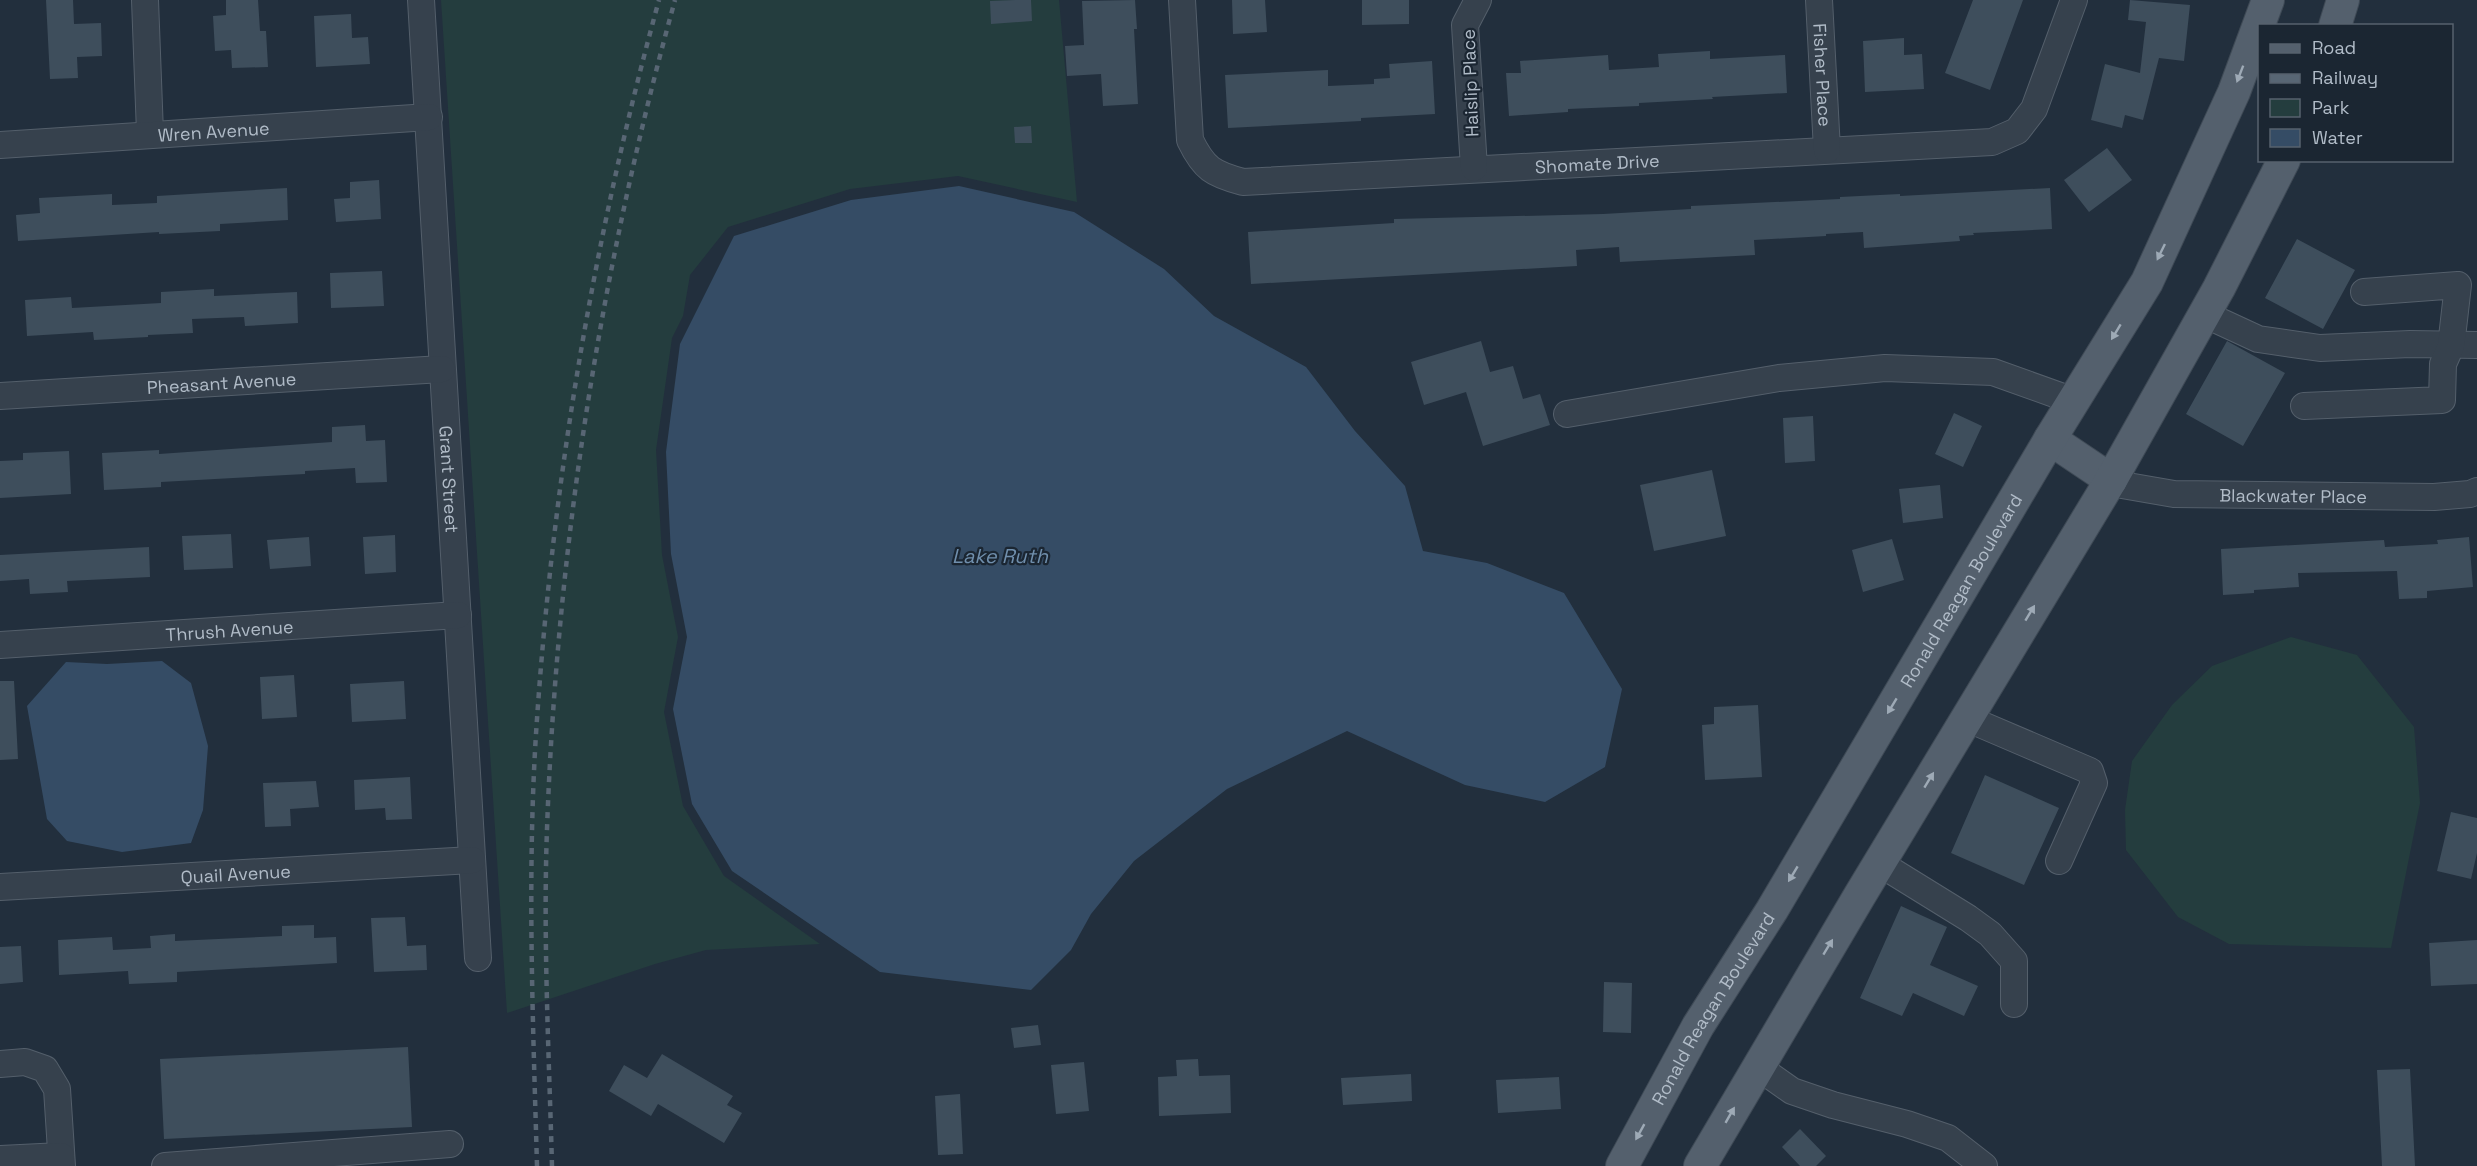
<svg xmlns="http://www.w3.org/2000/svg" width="2477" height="1166" font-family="'Space Grotesk',sans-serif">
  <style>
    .green { fill: #243d3e }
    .water { fill: #354c65 }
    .building { fill: #3e4e5c }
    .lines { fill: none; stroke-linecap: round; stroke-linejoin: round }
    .minor-casing { stroke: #545f6b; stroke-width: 28 }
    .major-casing { stroke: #3f4a56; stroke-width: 34 }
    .minor { stroke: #36414d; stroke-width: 26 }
    .major { stroke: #54606d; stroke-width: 32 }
    .rail { stroke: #586674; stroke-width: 4.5; stroke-dasharray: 6 6; stroke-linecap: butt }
    .oneway { fill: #9eaab6 }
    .labels { text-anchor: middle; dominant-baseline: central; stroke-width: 4.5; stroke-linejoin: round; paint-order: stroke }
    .street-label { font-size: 18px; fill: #b1bcc8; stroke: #1b2632 }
    .water-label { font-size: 20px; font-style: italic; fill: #708fad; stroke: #1b2632 }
  </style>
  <rect width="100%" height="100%" fill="#222f3d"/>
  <path class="green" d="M441,0H1059L1077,202L958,176L850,189L728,227L690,275L683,316L672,338L656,450L662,555L678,637L664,712L683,806L724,876L820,944L706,950L655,964L507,1013Z
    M2291,637L2357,655L2414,727L2420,803L2391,948L2229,944L2178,917L2126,850L2125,810L2132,761L2172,705L2212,666Z"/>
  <path class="water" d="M959,186L1074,212L1164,269L1214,316L1306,367L1355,431L1405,486L1423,551L1487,563L1564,593L1622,689L1605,767L1545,802L1465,785L1347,731L1227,789L1134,861L1091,914L1071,950L1031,990L880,972L732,871L692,804L673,709L687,637L671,554L666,452L680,344L734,236L851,200Z
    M162,661L191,683L208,746L203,810L191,843L122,852L67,841L47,819L27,706L66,662L107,664Z"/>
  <path class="building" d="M46,0H73L74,24L101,23L102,56L77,57L78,78L50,79Z
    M226,0H258L260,31H266L268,67L232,68L231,50L215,51L213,16L226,15Z
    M1015,0H1031L1032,21L991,24L990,1Z
    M1135,0L1137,29H1134L1138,104L1103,106L1101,74L1067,76L1065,46L1084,45L1082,1Z
    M1232,0H1265L1267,32L1233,34Z
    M1362,0H1409V24L1362,25Z
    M1973,0H2023L1990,90L1945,73Z
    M2130,0L2190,5L2184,61L2159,58L2143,120L2125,115L2122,128L2091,120L2105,64L2140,73L2146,22L2128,20Z
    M351,14L352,38L368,37L370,64L316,67L314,16Z
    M1904,38V55L1922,54L1924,89L1865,92L1863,41Z
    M1710,51V59L1785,55L1787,93L1712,97L1713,99L1639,103V106L1568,109V112L1509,116L1506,73H1521L1520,61L1608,55L1609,70L1659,67L1658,54Z
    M1432,61L1435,114L1361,118V121L1228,128L1225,75L1328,70V86L1374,84V79L1390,78L1389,64Z
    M1031,126L1032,143H1015L1014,127Z
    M2107,148L2132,180L2089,212L2064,180Z
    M379,180L381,219L336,222L334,199L350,198V182Z
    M287,188L288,220L220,224V231L159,234V232L18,241L16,215L40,213L39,198L112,194V205L157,203V196Z
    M2050,188L2052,229L1973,233L1974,235L1959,236L1960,241L1864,248L1863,232L1826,234V236L1754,240L1755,255L1620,262L1619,247L1576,250L1577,266L1251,284L1248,232L1394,223V219L1603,214L1691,209V206L1840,199V197L1900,194V196Z
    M2297,239L2355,270L2323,329L2265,298Z
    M382,271L384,306L331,308L330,273Z
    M214,289V296L297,292L298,323L245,326L244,317L192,319L193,333L148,335V337L94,340L93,332L27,336L25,300L71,297L72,308L161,303V292Z
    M1481,341L1490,372L1513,366L1523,399L1540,394L1550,425L1483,446L1466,392L1424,405L1411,362Z
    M2227,341L2285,373L2243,446L2186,414Z
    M1954,413L1982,426L1963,467L1935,454Z
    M1813,416L1815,461L1785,463L1783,418Z
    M365,425L366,441L385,440L387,482L356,483L355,468L305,471V474L161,482V487L104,490L102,453L159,450V454L332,442V427Z
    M69,451L71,494L0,498V461L23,460V453Z
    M1712,470L1726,536L1654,551L1640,485Z
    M1940,485L1943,518L1903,523L1899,489Z
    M231,534L233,568L184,570L182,536Z
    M395,535L396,572L365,574L363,537Z
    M309,537L311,566L270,569L267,540Z
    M2469,537L2473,587L2427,591V598L2399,599L2397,571L2298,573L2299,587L2254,590V593L2223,595L2221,549L2384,540L2385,547L2438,544L2437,540Z
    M1892,539L1904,580L1863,592L1852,550Z
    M149,547L150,577L67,581L68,592L30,594L29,579L0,581V555Z
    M294,675L297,717L262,719L260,677Z
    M0,681H14L18,759L0,760Z
    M404,681L406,719L352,722L350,684Z
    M1758,705L1762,777L1705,780L1702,725L1714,724V707Z
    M1985,775L2059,808L2024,885L1951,853Z
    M410,777L412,819L386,820L385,808L355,810L354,780Z
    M316,781L319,807L290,809L291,826L265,827L263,783Z
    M2451,812L2477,818V853L2471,879L2437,871Z
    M1901,906L1947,927L1930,965L1978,986L1964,1016L1913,993L1902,1016L1860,998Z
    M405,917L407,946L426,945L427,970L374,972L371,918Z
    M314,925V938L336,937L337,963L177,972V982L129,984L128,971L59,975L58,940L112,937L113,950L151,948L150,936L175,934V941L282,936V926Z
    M2477,940V984L2431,986L2429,943Z
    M21,946L23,982L0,984V947Z
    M1604,982L1632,983L1631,1033L1603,1032Z
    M1038,1025L1041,1045L1014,1048L1011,1028Z
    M408,1047L412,1127L164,1139L160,1059Z
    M662,1054L733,1096L727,1105L742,1113L724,1143L658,1104L651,1116L609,1091L624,1065L647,1078Z
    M1198,1059L1199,1076L1230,1075L1231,1113L1159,1116L1158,1077L1177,1076L1176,1060Z
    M1084,1062L1089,1111L1056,1114L1051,1065Z
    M2410,1069L2415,1166H2382L2377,1070Z
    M1411,1074L1412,1101L1343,1105L1341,1078Z
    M1559,1077L1561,1109L1498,1113L1496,1080Z
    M960,1094L963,1154L938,1155L935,1096Z
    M1800,1129L1826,1156L1816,1166H1800L1782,1147Z"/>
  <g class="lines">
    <defs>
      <g id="minor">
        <path d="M145,0L150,133"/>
        <path id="s1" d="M421,0L478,958"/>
        <path id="s2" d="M1182,0L1190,140C1204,169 1213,174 1243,182L1992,142L2017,131L2034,109L2074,0"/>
        <path id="s3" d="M1819,0L1827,150"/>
        <path id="s4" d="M0,145L429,117"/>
        <path d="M1474,168L1465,25L1478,0"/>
        <path d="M2204,314L2258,339L2320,348L2410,344L2477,345"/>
        <path id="s5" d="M0,396L442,369"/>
        <path d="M2304,406L2442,400L2443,364L2451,346L2458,285L2364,292"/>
        <path d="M1567,414L1779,378L1885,368L1993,372L2074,401"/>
        <path id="s6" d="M2111,480L2122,485L2174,494L2434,497L2470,494L2477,491"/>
        <path id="s7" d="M0,645L458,615"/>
        <path d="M1966,718L2090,771L2094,783L2059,861"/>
        <path d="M1879,863L1968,918L1990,934L2014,961V1004"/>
        <path id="s8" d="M0,887L472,860"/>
        <path d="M0,1064L25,1062L45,1069L57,1089L62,1166"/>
        <path d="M1758,1067L1792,1091L1833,1105L1907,1124L1948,1138L1984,1166"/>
        <path d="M0,1159L61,1156"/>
        <path d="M165,1166L450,1144"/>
      </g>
      <g id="major">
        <path d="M2335,26L2343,0"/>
        <path d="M2050,439L2111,480"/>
        <path id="s9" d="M1622,1166L1698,1026L1772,910L2050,439L2147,282L2234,92L2268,0"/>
        <path d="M1700,1166L1860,895L2111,480L2219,288L2284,160"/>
      </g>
    </defs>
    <use href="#minor" class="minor-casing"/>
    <use href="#major" class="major-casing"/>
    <use href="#minor" class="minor"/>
    <use href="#major" class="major"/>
    <path class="rail" d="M537,1166C533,1022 527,878 536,734C552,486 593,240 659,0
      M552,1166C549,1054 543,941 547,829C557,548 600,271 675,0"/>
  </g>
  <defs><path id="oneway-solid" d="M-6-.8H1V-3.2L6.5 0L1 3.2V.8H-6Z" transform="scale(1.5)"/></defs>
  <g class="oneway">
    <use href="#oneway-solid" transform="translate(2240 74) rotate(111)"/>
    <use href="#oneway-solid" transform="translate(2161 252) rotate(116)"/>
    <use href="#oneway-solid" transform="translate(2116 332) rotate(121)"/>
    <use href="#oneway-solid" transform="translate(2030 613) rotate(-59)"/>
    <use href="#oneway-solid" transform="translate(1892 706) rotate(121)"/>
    <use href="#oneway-solid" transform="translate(1929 780) rotate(-59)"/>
    <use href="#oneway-solid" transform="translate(1793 874) rotate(121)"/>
    <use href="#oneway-solid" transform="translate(1828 947) rotate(-59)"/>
    <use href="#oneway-solid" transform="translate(1730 1115) rotate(-60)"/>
    <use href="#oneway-solid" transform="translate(1640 1132) rotate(119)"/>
  </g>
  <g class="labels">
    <g class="street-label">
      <text stroke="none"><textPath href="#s3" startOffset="75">Fisher Place</textPath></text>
      <text transform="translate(1470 83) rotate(-92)">Haislip Place</text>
      <text stroke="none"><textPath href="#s4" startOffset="214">Wren Avenue</textPath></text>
      <text stroke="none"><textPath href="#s2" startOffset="566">Shomate Drive</textPath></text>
      <text stroke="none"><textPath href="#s5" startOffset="222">Pheasant Avenue</textPath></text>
      <text stroke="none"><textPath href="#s1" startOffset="480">Grant Street</textPath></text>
      <text stroke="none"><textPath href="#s6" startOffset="184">Blackwater Place</textPath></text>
      <text stroke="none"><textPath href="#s9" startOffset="668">Ronald Reagan Boulevard</textPath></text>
      <text stroke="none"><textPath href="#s7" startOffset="230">Thrush Avenue</textPath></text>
      <text stroke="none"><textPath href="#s8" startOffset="236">Quail Avenue</textPath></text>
      <text stroke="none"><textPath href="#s9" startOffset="182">Ronald Reagan Boulevard</textPath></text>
    </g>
    <g class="water-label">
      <text x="1000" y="556">Lake Ruth</text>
    </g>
  </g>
  <rect x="2258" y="24" width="195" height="138" fill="#1b2632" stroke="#57626e" stroke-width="1.5"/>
  <rect x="2270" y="44" width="30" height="9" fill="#54606d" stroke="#57626e" stroke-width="1.5"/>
  <text x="2312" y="54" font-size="18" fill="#b1bcc8">Road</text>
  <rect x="2270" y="74" width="30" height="9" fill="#586674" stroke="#57626e" stroke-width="1.5"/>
  <text x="2312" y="84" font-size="18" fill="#b1bcc8">Railway</text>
  <rect x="2270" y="99" width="30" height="18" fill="#243d3e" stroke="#57626e" stroke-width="1.5"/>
  <text x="2312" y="114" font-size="18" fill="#b1bcc8">Park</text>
  <rect x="2270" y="129" width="30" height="18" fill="#354c65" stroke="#57626e" stroke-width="1.5"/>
  <text x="2312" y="144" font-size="18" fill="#b1bcc8">Water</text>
</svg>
